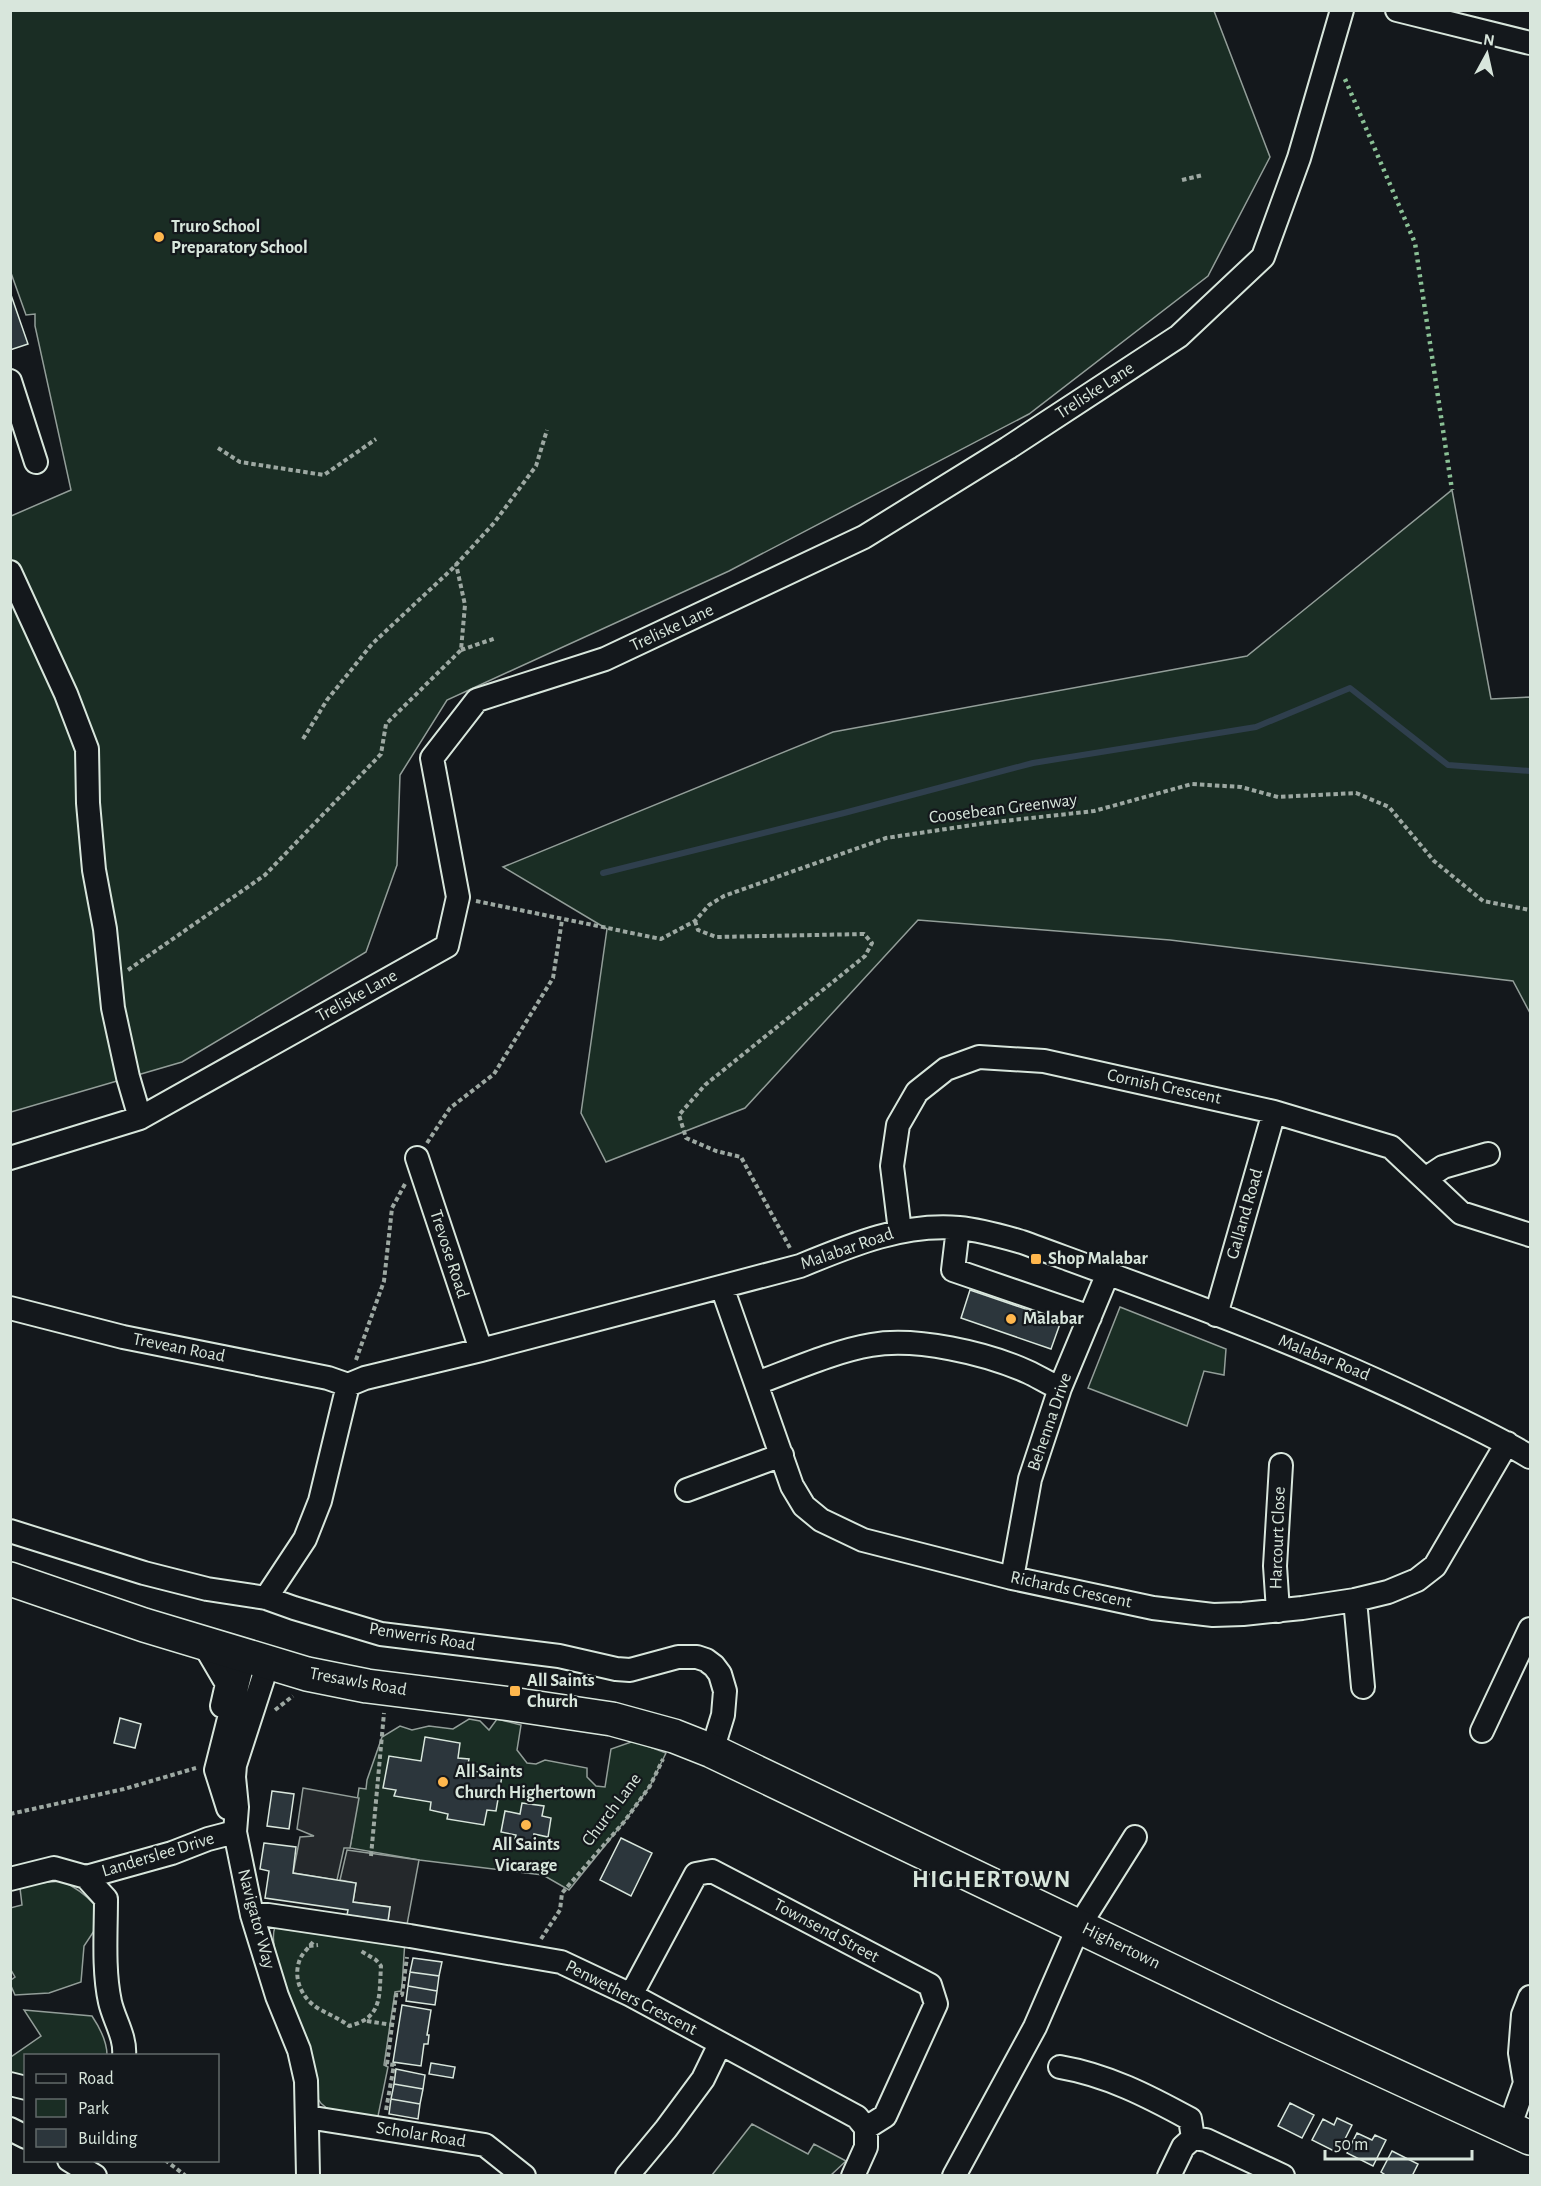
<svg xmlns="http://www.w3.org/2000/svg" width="1541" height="2186" font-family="'Alegreya Sans',sans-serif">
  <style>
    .green { fill: #1a2d24; stroke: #939e99; stroke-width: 1.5 }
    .parking { fill: #24282b; stroke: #939e99; stroke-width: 1.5 }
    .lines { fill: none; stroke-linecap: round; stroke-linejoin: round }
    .stream { stroke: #2f3f4d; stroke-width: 6 }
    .building { fill: #2c363c; stroke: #d8e6dc; stroke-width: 1.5 }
    .minor-casing { stroke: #d8e6dc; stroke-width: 26 }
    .highway-casing { stroke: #d8e6dc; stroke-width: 36 }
    .path { stroke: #9da8a2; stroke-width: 4; stroke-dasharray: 4.5 3; stroke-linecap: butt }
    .minor { stroke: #14181c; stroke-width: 22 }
    .highway { stroke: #14181c; stroke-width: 33 }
    .hedge { stroke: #8ac095; stroke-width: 4.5; stroke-dasharray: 3 4.5; stroke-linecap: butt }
    .poi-dot { fill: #ffb74d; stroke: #14181c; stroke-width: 2 }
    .labels { text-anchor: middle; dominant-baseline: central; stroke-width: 4.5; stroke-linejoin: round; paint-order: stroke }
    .poi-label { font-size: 18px; font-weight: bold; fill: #d8e6dc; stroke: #14181c; text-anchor: start }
    .street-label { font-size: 18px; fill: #d8e6dc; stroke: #14181c }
    .district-label { font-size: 24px; font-weight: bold; letter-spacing: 1.5px; fill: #d8e6dc; stroke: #14181c }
  </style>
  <rect width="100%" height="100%" fill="#14181c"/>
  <path class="green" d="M10,11H1214L1270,157L1208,276L1029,414L729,571L447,700L400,775L397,865L366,952L182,1062L11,1112V516L71,490L35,326V314L26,315L11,273Z
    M1452,490L1491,699L1530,697V1013L1513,981L1170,940L918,920L745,1108L606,1162L581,1113L607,929L503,867L833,732L1247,656Z
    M1120,1307L1226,1349L1224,1375L1204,1371L1187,1426L1088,1388Z
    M469,1719L480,1721L489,1730L497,1719L521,1725L517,1750L527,1763L536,1764L545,1760L587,1768V1777L596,1786L605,1787L611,1749L634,1741L666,1753L650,1786L624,1822L569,1890L543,1875L419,1860L350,1848L359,1788L366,1789L367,1780L382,1737L400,1726L412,1730L429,1726L453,1729Z
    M62,1881C75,1887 84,1893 94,1904V1931L84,1946L81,1982L49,1993L15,1995L11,1986V1980L15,1977L11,1970L10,1908L22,1905L20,1888L39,1883Z
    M275,1927L405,1940L402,1986L401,1991L395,1992L384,2065L388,2067L377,2121C360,2118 326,2115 318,2099C313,2077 310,2055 304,2034C297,2009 266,1950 275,1927Z
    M24,2010L92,2016C100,2028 107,2041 107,2055L26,2056L25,2082L11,2077V2057L41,2036Z
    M752,2124L808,2154L814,2144L846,2161L831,2175H712Z"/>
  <path class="parking" d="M303,1788L359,1798L350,1848H344L337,1880L293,1873L300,1837L314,1836L297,1829Z
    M347,1850L419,1860L406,1930L388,1921L390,1907L353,1902L356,1883L340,1880Z"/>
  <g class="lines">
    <path class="stream" d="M603,873L844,813L1033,763L1256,727L1350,688L1448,765L1530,771"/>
  </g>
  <path class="building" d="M10,292L28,344L10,350Z
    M970,1290L1061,1321L1051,1349L961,1318Z
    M120,1718L141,1724L135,1748L114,1743Z
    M425,1737L460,1743L458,1758L469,1759L467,1770L502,1776L496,1811L487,1810L484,1825L447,1819L448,1814L430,1810L431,1802L394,1796L396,1790L383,1788L389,1756L421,1761Z
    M272,1791L294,1794L289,1829L267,1826Z
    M522,1803L544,1806L542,1816L551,1818L548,1837L534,1834L533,1842L515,1839L516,1835L501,1832L505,1811L520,1814Z
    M621,1838L652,1853L631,1896L600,1880Z
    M264,1843L296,1847L293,1873L356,1883L353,1902L390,1907L388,1921L347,1915L348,1910L265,1898L269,1871L260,1869Z
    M413,1958L442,1962L439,1976L410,1972Z
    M410,1972L439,1976L437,1991L408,1986Z
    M408,1986L437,1991L435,2005L406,2001Z
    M402,2005L431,2010L427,2035H429L428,2044H424L421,2066L393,2062Z
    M431,2063L455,2067L453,2078L429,2074Z
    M396,2069L425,2075L423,2089L394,2084Z
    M394,2084L423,2089L420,2104L391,2099Z
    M391,2099L420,2104L418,2119L389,2114Z
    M1290,2103L1314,2115L1302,2138L1278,2126Z
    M1337,2118L1352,2125L1338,2153L1312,2140L1323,2119L1334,2125Z
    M1357,2133L1372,2140L1375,2135L1386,2140L1373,2166L1347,2153Z
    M1392,2151L1418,2164L1412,2176H1387L1381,2172Z"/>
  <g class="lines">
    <defs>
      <path id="minor" d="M1397,10L1530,43
        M10,381L36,462
        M10,572L66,694L87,749L88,803L94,870L105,929L113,1008L128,1077L140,1118
        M10,1158L140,1118L447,946L458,897L432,758L477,700L605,659L864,537L1008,448L1179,336L1263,257L1299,158L1342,10
        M417,1158L481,1350
        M1425,1179L1443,1167L1488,1154
        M958,1228L953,1270L1090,1317
        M900,1231L892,1166L898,1125L917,1092L946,1069L979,1057L1044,1061L1274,1112L1391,1147L1461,1213L1530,1235
        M722,1287L792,1486L804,1506L821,1520L863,1540L1012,1578L1153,1608L1213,1615L1243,1614L1302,1608L1355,1600L1388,1592L1417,1580L1435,1566L1507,1443
        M10,1308L123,1337L328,1378L348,1385
        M1216,1315L1274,1112
        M757,1383C792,1370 835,1351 871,1345C916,1337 986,1353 1028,1372C1039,1377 1049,1384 1060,1388
        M348,1385L365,1378L481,1350L800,1266C851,1245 903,1223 959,1228C981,1230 1001,1236 1022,1242C1161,1293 1300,1342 1433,1407C1466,1423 1499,1438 1530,1457
        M687,1490L782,1455
        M10,1531L144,1573L207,1589L266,1598L294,1608L381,1634L559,1656L616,1669L630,1670L678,1657H697L706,1660L714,1666L720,1674L725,1691L723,1715L712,1751
        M1012,1578L1030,1479L1060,1388L1108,1273
        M266,1598L305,1539L320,1501L348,1385
        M1355,1600L1363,1687
        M1278,1611L1275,1566L1281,1465
        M203,1643L227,1684L222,1706
        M268,1663L235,1765L234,1777L237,1807L235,1832L252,1915L277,1996L299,2050L306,2081L308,2176
        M1482,1731L1530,1629
        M228,1808L216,1770L245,1655
        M86,1877L106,1899C106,1931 103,1970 110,2002C114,2020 126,2037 124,2056
        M10,1879L54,1868L86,1877L172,1853L208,1839L235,1832
        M252,1915H268L410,1936L561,1962L631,1995L857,2117L866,2128V2147L853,2176
        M631,1995L696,1874L712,1871L930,1985L936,2004L885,2116L866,2128
        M1060,2067C1107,2075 1148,2096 1190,2119L1193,2138
        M10,2084L26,2088
        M307,2117L485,2145L524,2176
        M1509,2128L1525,2083L1520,2053L1523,2015L1530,1997
        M10,2129L26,2137
        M69,2160L95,2176
        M627,2176L666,2129L703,2079L720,2044
        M954,2176L1035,2027L1079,1926L1135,1837
        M1169,2176L1183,2147L1193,2138L1206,2140L1283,2176"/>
      <path id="highway" d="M10,1579L144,1625L307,1674L367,1686L511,1704L612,1719L674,1736L712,1751L1276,2021L1530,2138"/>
    </defs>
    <use href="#minor" class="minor-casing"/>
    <use href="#highway" class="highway-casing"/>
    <path class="path" d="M1182,180L1203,175
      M218,448L240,462L324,475L376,439
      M461,650L496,638
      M303,739L327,700L372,644L453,568L494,523L536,466L547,430
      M476,901L661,939L695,921L709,905L724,896L886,838L986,823L1094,811L1192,784L1241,787L1278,797L1356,793L1389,807L1434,861L1483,901L1530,910
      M695,921L698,930L716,937L864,934L872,943L865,956L705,1085L679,1115L686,1138L716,1151L741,1157L790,1248
      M128,970L265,875L381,754L386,724L461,650L465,605L456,564
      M427,1143L450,1108L494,1074L553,978L562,920
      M356,1360L384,1281L392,1208L405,1184
      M275,1710L293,1696
      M10,1814L124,1789L196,1768
      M371,1856L384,1713
      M541,1939L560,1910L562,1893L624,1822L650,1786L663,1759
      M313,1942C309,1947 304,1952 301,1957C292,1975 300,1996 316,2007C327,2014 339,2018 349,2026C383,2018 379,1996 381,1966L376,1960L361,1951
      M309,1946L318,1945
      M367,2021L392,2025
      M386,2110L394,2065L387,2064L396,1995H402L407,1957
      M165,2160L186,2176"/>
    <use href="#minor" class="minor"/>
    <use href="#highway" class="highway"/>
    <path class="hedge" d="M1345,79L1415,243L1452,490"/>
  </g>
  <g class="poi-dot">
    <circle cx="159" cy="237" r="6"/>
    <rect x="1030" y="1253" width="12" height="12" rx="3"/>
    <circle cx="1011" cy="1319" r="6"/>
    <rect x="509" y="1685" width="12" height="12" rx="3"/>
    <circle cx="443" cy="1782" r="6"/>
    <circle cx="526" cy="1825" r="6"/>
  </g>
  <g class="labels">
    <g class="poi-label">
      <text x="171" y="227">Truro School<tspan x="171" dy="21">Preparatory School</tspan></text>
      <text x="1048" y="1259">Shop Malabar</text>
      <text x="1023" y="1319">Malabar</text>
      <text x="527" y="1681">All Saints<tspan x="527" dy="21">Church</tspan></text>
      <text x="455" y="1772">All Saints<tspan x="455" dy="21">Church Highertown</tspan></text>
      <text x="526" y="1845" text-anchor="middle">All Saints<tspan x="526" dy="21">Vicarage</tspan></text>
    </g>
    <g class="street-label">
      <text transform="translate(1095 391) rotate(-33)">Treliske Lane</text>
      <text transform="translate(672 628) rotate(-25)">Treliske Lane</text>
      <text transform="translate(1003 809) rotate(-7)">Coosebean Greenway</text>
      <text transform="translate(357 996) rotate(-29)">Treliske Lane</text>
      <text transform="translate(1164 1087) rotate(12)">Cornish Crescent</text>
      <text transform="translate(1245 1214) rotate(-74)">Galland Road</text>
      <text transform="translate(847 1249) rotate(-19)">Malabar Road</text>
      <text transform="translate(449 1254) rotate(72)">Trevose Road</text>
      <text transform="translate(179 1348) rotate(11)">Trevean Road</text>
      <text transform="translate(1324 1358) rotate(22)">Malabar Road</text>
      <text transform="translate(1050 1422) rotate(-71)">Behenna Drive</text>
      <text transform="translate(1278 1538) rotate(-88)">Harcourt Close</text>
      <text transform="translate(1071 1590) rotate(12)">Richards Crescent</text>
      <text transform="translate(422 1637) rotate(9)">Penwerris Road</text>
      <text transform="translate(358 1682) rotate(10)">Tresawls Road</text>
      <text transform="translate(612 1810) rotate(-53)">Church Lane</text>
      <text transform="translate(158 1855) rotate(-17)">Landerslee Drive</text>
      <text transform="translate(256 1919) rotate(75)">Navigator Way</text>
      <text transform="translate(826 1931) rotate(28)">Townsend Street</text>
      <text transform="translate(1121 1946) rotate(26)">Highertown</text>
      <text transform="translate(631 1998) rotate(27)">Penwethers Crescent</text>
      <text transform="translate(421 2135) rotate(9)">Scholar Road</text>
    </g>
    <g class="district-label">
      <text x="992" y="1880">HIGHERTOWN</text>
    </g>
  </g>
  <rect width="1541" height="2186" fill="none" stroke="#d8e6dc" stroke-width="24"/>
  <rect x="24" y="2054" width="195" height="108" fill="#14181c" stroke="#626a69" stroke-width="1.5"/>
  <rect x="36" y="2074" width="30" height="9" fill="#14181c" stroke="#626a69" stroke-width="1.5"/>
  <text x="78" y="2084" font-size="18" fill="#d8e6dc">Road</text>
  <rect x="36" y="2099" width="30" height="18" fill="#1a2d24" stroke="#626a69" stroke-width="1.5"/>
  <text x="78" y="2114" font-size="18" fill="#d8e6dc">Park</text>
  <rect x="36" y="2129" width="30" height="18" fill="#2c363c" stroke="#626a69" stroke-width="1.5"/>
  <text x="78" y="2144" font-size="18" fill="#d8e6dc">Building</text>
  <g transform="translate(1487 54) rotate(8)" stroke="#14181c" stroke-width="4.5" paint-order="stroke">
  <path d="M0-4.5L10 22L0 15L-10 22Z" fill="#d8e6dc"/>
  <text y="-9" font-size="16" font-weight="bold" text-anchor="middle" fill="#d8e6dc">N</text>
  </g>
  <path d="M1325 2150v9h147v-9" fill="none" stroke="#d8e6dc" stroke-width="3"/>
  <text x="1334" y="2150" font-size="18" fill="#d8e6dc" stroke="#14181c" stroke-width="4.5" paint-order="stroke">50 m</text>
</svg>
